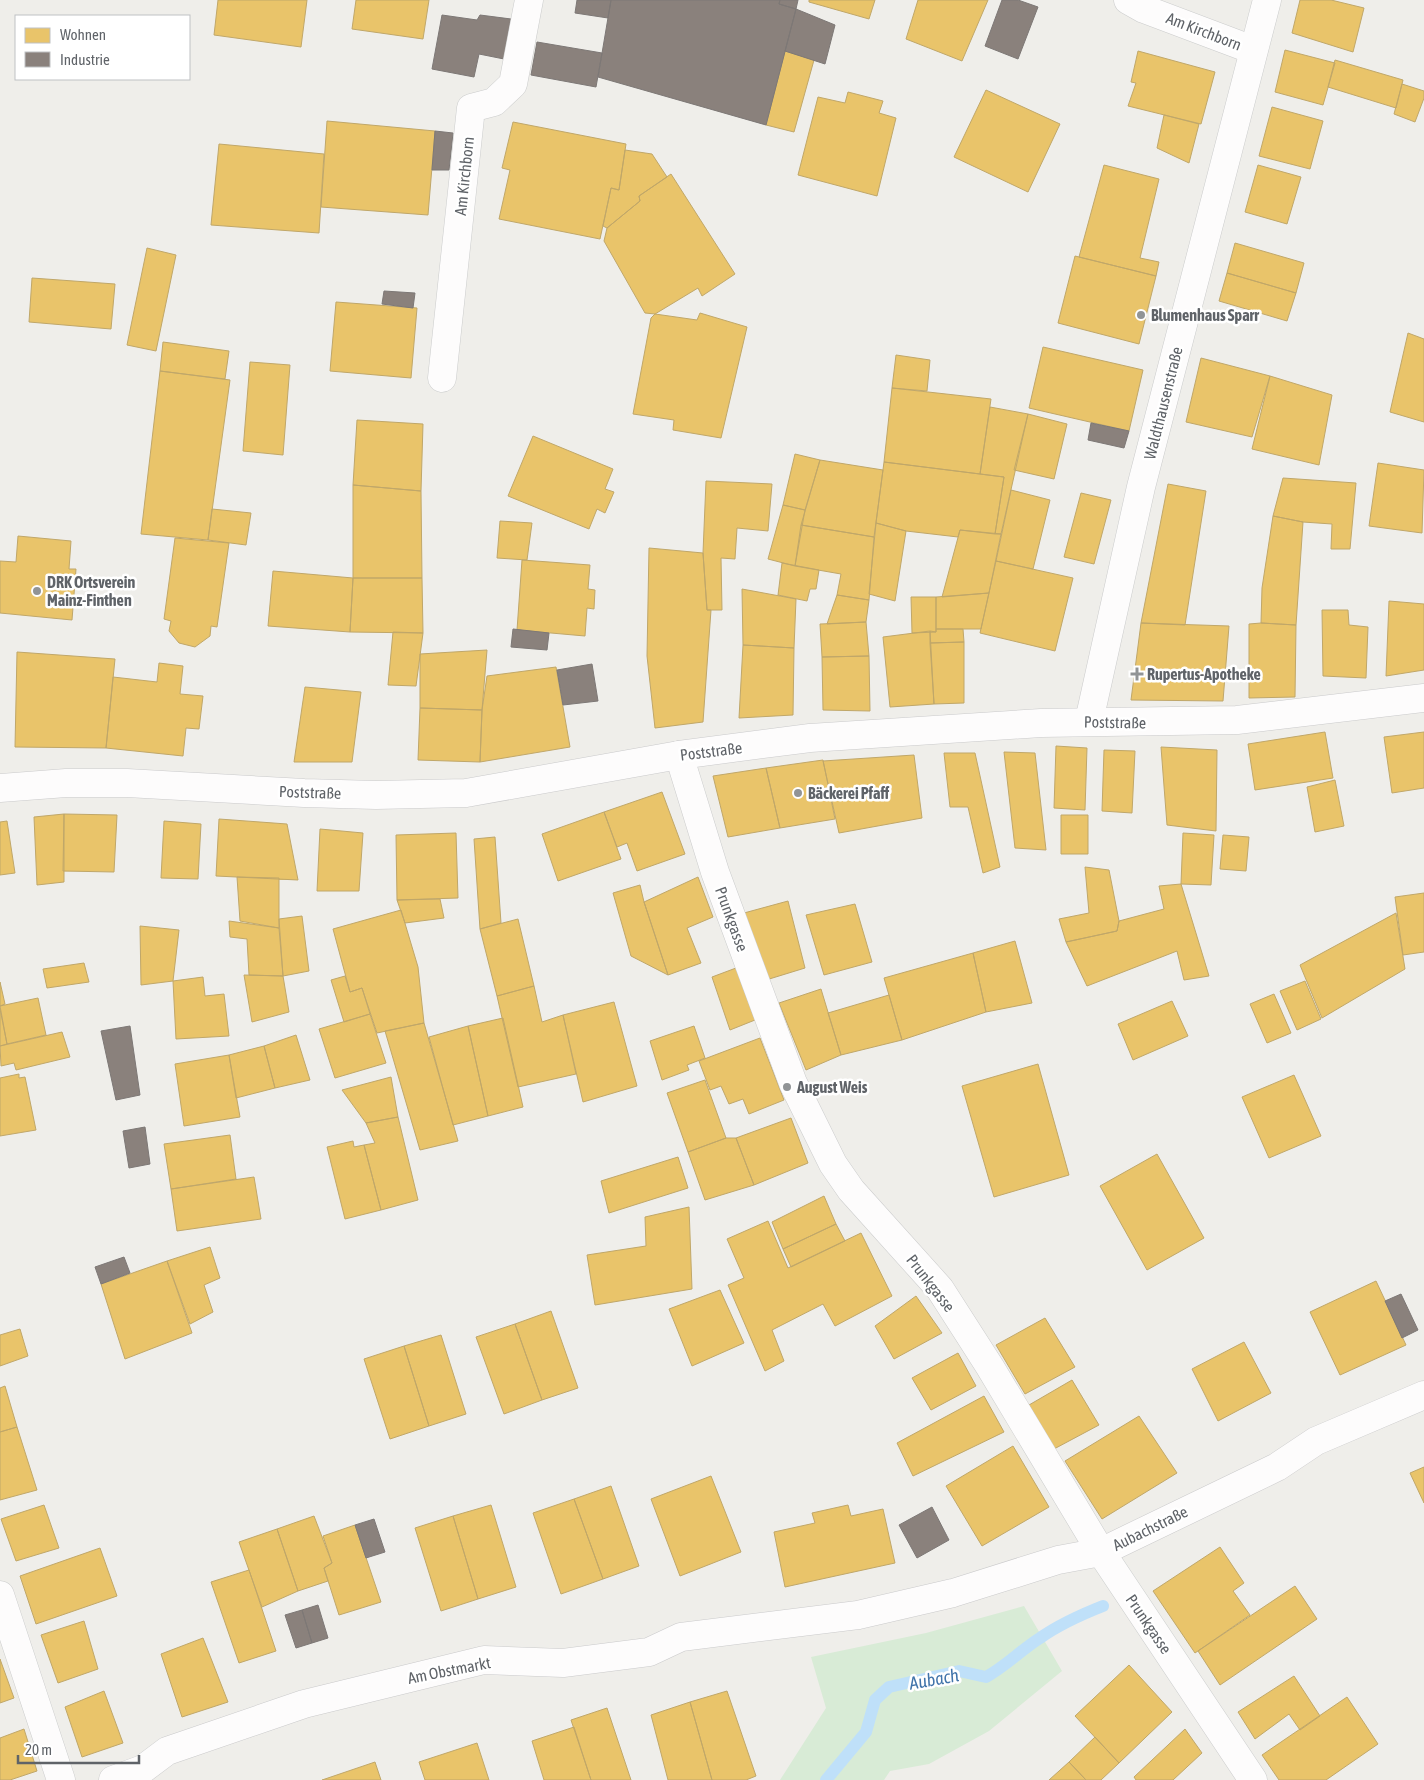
<svg xmlns="http://www.w3.org/2000/svg" width="1424" height="1780" font-family="'Asap Condensed',sans-serif">
  <style>
    .green { fill: #d8ebd6 }
    .homes { fill: #e9c46a; stroke: #c0a769 }
    .industry { fill: #8a817c; stroke: #7d7876 }
    .lines { fill: none; stroke-linecap: round; stroke-linejoin: round }
    .stream { stroke: #bfe0f9; stroke-width: 12 }
    .street-casing { stroke: #cbcccc; stroke-width: 29 }
    .secondary-casing { stroke: #cacacb; stroke-width: 29 }
    .street { stroke: #fdfcfc; stroke-width: 28 }
    .secondary { stroke: #fdfcfc; stroke-width: 28 }
    .poi-dot { fill: #919496; stroke: #fff; stroke-width: 2 }
    .labels { text-anchor: middle; dominant-baseline: central; stroke-width: 5; stroke-linejoin: round; paint-order: stroke }
    .street-label { font-size: 16px; fill: #5f6368; stroke: #fff }
    .poi-label { font-size: 16px; font-weight: bold; fill: #5f6368; stroke: #fff; text-anchor: start }
    .water-label { font-size: 18px; font-style: italic; fill: #4174aa; stroke: #fff }
  </style>
  <rect width="100%" height="100%" fill="#efeeea"/>
  <path class="green" d="M1024,1606L1062,1671L989,1731L929,1764L890,1771L884,1780H780L826,1708L811,1657L926,1633Z"/>
  <path class="homes" d="M218,0H307L301,47L214,35Z
    M356,0H429L423,39L352,29Z
    M809,0H875L869,19L809,2Z
    M918,0H988L962,61L906,39Z
    M1300,0H1331L1364,8L1353,52L1292,33Z
    M1285,50L1335,63L1323,105L1275,92Z
    M785,51L814,60L794,132L766,125Z
    M1138,51L1215,72L1201,124L1128,106L1136,83L1131,82Z
    M1335,60L1403,80L1396,108L1328,87Z
    M1402,84L1424,91V98L1415,122L1394,114Z
    M986,90L1060,124L1028,192L954,157Z
    M848,92L883,101L879,113L896,118L877,196L798,175L818,97L845,103Z
    M1272,107L1323,121L1310,169L1259,156Z
    M1164,115L1199,124L1189,163L1157,148Z
    M327,121L435,131L428,215L321,207Z
    M513,122L626,144L619,190L611,188L600,239L499,219L510,170L502,168Z
    M219,144L324,154L319,233L211,225Z
    M625,150L652,154L667,177L639,196L640,201L607,228L603,226L611,188L619,190Z
    M1104,165L1159,179L1140,258L1159,262L1156,276L1079,257Z
    M1258,165L1301,177L1287,224L1245,212Z
    M671,174L735,274L702,296L698,288L655,314L645,313L604,241L607,228L640,201L639,196Z
    M1235,243L1304,263L1296,293L1227,273Z
    M147,248L176,255L156,351L127,345Z
    M1075,256L1156,276L1139,344L1058,323Z
    M1227,273L1296,293L1287,321L1219,301Z
    M32,278L115,284L111,329L29,322Z
    M336,302L417,308L411,378L330,371Z
    M700,313L747,327L721,438L673,430L674,420L633,414L651,318L655,314L697,320Z
    M1408,333L1424,339V422L1390,412Z
    M163,342L229,351L225,379L160,371Z
    M1043,347L1143,370L1129,431L1029,408Z
    M896,355L930,360L927,391L892,388Z
    M1201,358L1270,376L1252,437L1186,422Z
    M250,362L290,365L283,455L243,451Z
    M160,371L230,380L208,540L141,534Z
    M1270,376L1332,395L1319,465L1252,449Z
    M892,388L991,399L980,474L884,462Z
    M990,407L1028,414L1001,534H995L1004,477L980,474Z
    M1028,414L1067,424L1054,479L1014,470Z
    M357,420L423,424L421,491L353,485Z
    M533,436L613,469L605,489L614,492L605,513L597,509L589,529L508,496Z
    M795,454L820,460L805,510L783,505Z
    M820,460L883,470L874,537L801,525Z
    M884,462L1004,477L995,534L960,530L958,537L906,531L876,523Z
    M1378,463L1424,470L1422,533L1369,526Z
    M1283,478L1356,483L1350,549H1331L1332,524L1303,522L1273,516Z
    M706,481L772,484L768,531L737,528L735,559L721,558L722,610H707L703,553Z
    M1168,484L1206,491L1185,625L1141,623Z
    M353,485L421,491L422,578H353Z
    M1011,490L1050,500L1033,569L996,561Z
    M1081,493L1111,500L1094,564L1064,557Z
    M783,505L805,510L795,566L768,559Z
    M212,509L251,513L246,545L208,540Z
    M1273,516L1303,522L1296,625L1261,623L1262,588Z
    M500,521L532,523L527,560L497,558Z
    M876,523L906,531L895,601L869,594Z
    M801,525L874,537L869,600L837,595L841,574L795,566Z
    M960,530L1001,534L989,593L942,597Z
    M18,536L71,541L69,569H76L72,620L0,613V561L16,562Z
    M175,538L229,543L217,627L211,626L210,636L195,647L179,643L169,631L171,621L164,619Z
    M649,548L703,553L707,610H711L703,722L655,728L647,656Z
    M522,560L590,565L588,589L595,590L594,609L587,608L585,636L517,630Z
    M996,561L1073,578L1055,651L980,633Z
    M782,563L819,570L816,589H810L807,601L778,595Z
    M273,571L353,578L350,632L268,626Z
    M353,578H422L423,633L350,632Z
    M742,589L796,599L794,648L743,645Z
    M989,593L981,629H936V597Z
    M837,595L869,600L866,622L827,624Z
    M911,597H936V632L912,633Z
    M1389,601L1424,604V670L1386,676Z
    M1322,610H1348L1349,625L1368,627L1366,678L1323,676Z
    M866,622L869,656L822,657L820,624Z
    M1141,623L1229,626L1223,701L1131,700Z
    M1261,623L1296,625L1295,697L1249,698V624Z
    M936,629H963L964,642L930,643V631L936,632Z
    M930,631L934,704L890,707L883,637Z
    M393,632L423,633L416,686L388,685Z
    M964,642V703L934,704L930,643Z
    M743,645L794,648L793,715L739,718Z
    M487,650L482,710L420,708V654Z
    M17,652L115,659L106,748L15,747Z
    M869,656L870,711L823,710L822,657Z
    M159,663L183,666L180,694L203,696L199,729L186,728L183,756L106,748L113,677L157,682Z
    M556,667L570,747L480,762L482,710L487,676Z
    M305,687L361,692L352,762H294Z
    M420,708L482,710L480,762L418,760Z
    M1325,732L1333,778L1255,790L1248,744Z
    M1424,732V788L1392,793L1384,737Z
    M1056,746L1087,748L1085,810L1054,808Z
    M1161,747L1217,750L1216,831L1167,825Z
    M1104,750L1135,751L1132,813L1102,811Z
    M1004,752L1035,753L1046,850L1015,848Z
    M944,753H975L1000,867L983,873L968,807H950Z
    M914,755L922,818L839,833L823,761Z
    M823,760L835,819L780,828L766,768Z
    M766,768L780,828L728,837L713,776Z
    M1335,780L1344,826L1315,832L1307,787Z
    M662,792L685,854L637,871L627,843L617,847L604,812Z
    M604,812L621,859L558,881L542,834Z
    M64,814V882L37,885L34,817Z
    M64,814L117,815L114,872L63,871Z
    M1061,815H1088V854H1061Z
    M219,819L287,824L298,880L216,876Z
    M7,821L15,873L0,875V822Z
    M164,821L201,824L198,879L161,878Z
    M320,829L363,833L359,891H317Z
    M456,833L458,898L397,900L396,835Z
    M1183,833L1214,835L1211,885L1181,884Z
    M1223,835L1249,837L1246,871L1220,869Z
    M495,837L501,923L480,929L474,839Z
    M1085,867L1109,870L1119,921L1117,931L1066,942L1059,919L1089,913Z
    M237,877L279,878V928L240,921Z
    M698,877L713,917L687,928L701,963L668,975L644,902Z
    M1181,884L1209,976L1184,980L1177,951L1087,986L1066,942L1117,931L1119,921L1164,909L1159,886Z
    M640,885L644,902L668,975L631,956L613,893Z
    M1424,893V952L1403,955L1395,897Z
    M440,899L444,918L405,923L397,900Z
    M788,901L805,968L766,980L744,913Z
    M855,904L872,962L824,975L806,915Z
    M401,910L418,967L424,1023L377,1033L362,988L350,992L333,929Z
    M1396,913L1405,969L1322,1018L1300,965Z
    M302,916L309,971L283,976L279,919Z
    M518,919L534,986L497,996L480,929Z
    M229,921L279,928L283,976L249,975L247,939L230,937Z
    M140,926L179,930L173,981L141,985Z
    M1015,941L1032,1003L986,1012L973,953Z
    M973,953L986,1012L902,1040L884,978Z
    M84,963L89,982L47,988L43,969Z
    M736,968L755,1020L730,1030L712,977Z
    M244,975L283,976L289,1012L252,1022Z
    M345,976L350,992L362,988L370,1014L344,1022L331,980Z
    M203,977L205,996L224,994L229,1036L176,1039L173,981Z
    M1305,981L1321,1019L1297,1030L1280,991Z
    M0,982L5,1004L0,1006Z
    M534,986L542,1022L563,1015L576,1074L518,1087L497,996Z
    M821,989L841,1055L806,1070L779,1003Z
    M1274,994L1291,1033L1267,1043L1250,1004Z
    M889,995L902,1040L841,1055L828,1013Z
    M38,998L46,1035L7,1044L0,1006Z
    M1172,1001L1188,1036L1133,1060L1118,1024Z
    M614,1002L637,1086L583,1102L563,1015Z
    M0,1009L7,1044L0,1046Z
    M370,1014L386,1063L335,1078L319,1029Z
    M503,1018L523,1107L488,1116L468,1026Z
    M424,1023L458,1141L420,1150L385,1031Z
    M468,1026L488,1116L453,1125L429,1037Z
    M694,1026L705,1058L687,1065L689,1070L662,1080L650,1041Z
    M62,1032L70,1057L16,1070L14,1063L1,1066L0,1046Z
    M296,1035L310,1080L275,1088L264,1046Z
    M760,1038L784,1100L749,1114L743,1099L729,1104L721,1086L710,1090L699,1061Z
    M264,1046L275,1088L236,1098L229,1055Z
    M229,1055L240,1117L184,1126L175,1064Z
    M1038,1064L1069,1175L994,1197L962,1086Z
    M19,1074V1078L25,1077L36,1130L0,1136V1078Z
    M1294,1075L1321,1136L1269,1158L1242,1097Z
    M391,1077L398,1117L366,1123L342,1090Z
    M705,1080L726,1138L688,1152L667,1093Z
    M398,1117L418,1200L381,1210L364,1145L375,1143L366,1123Z
    M791,1118L808,1163L754,1185L736,1138Z
    M230,1135L236,1179L171,1189L164,1144Z
    M726,1138H736L754,1185L705,1200L688,1152Z
    M353,1141L354,1147L364,1145L381,1210L345,1219L327,1147Z
    M1157,1154L1204,1238L1147,1270L1100,1186Z
    M678,1157L688,1188L609,1213L601,1181Z
    M254,1177L261,1219L177,1231L171,1189Z
    M824,1196L836,1224L783,1249L772,1222Z
    M689,1207L692,1289L595,1305L587,1255L646,1246L645,1217Z
    M768,1221L788,1268L861,1233L892,1296L835,1326L823,1304L772,1330L784,1361L765,1371L728,1285L744,1278L727,1239Z
    M836,1224L845,1241L791,1267L783,1249Z
    M210,1247L220,1278L204,1285L213,1312L190,1324L167,1261Z
    M167,1261L192,1333L125,1359L101,1284Z
    M1376,1281L1406,1345L1340,1375L1310,1312Z
    M720,1290L744,1343L692,1366L669,1309Z
    M916,1296L942,1333L894,1359L875,1326Z
    M551,1311L578,1388L542,1400L515,1324Z
    M1045,1318L1075,1367L1025,1394L996,1345Z
    M515,1324L542,1400L504,1414L476,1337Z
    M20,1329L28,1356L0,1366V1335Z
    M441,1335L466,1414L429,1426L404,1346Z
    M1244,1342L1271,1393L1218,1421L1192,1369Z
    M404,1346L429,1426L390,1439L364,1359Z
    M958,1353L976,1386L931,1410L912,1378Z
    M1072,1380L1099,1425L1054,1449L1029,1405Z
    M5,1386L17,1427L0,1432V1388Z
    M984,1396L1004,1432L913,1476L897,1443Z
    M1139,1416L1177,1473L1102,1519L1065,1461Z
    M17,1427L37,1490L0,1500V1432Z
    M1013,1446L1049,1507L982,1546L946,1486Z
    M1424,1467V1503L1410,1473Z
    M711,1476L741,1552L680,1576L651,1499Z
    M611,1486L639,1566L603,1579L574,1499Z
    M574,1499L603,1579L561,1594L533,1513Z
    M44,1505L59,1548L16,1561L1,1519Z
    M491,1505L516,1587L478,1599L453,1516Z
    M848,1505L851,1516L883,1509L895,1563L785,1587L774,1532L815,1523L812,1513Z
    M314,1516L332,1563L324,1568L328,1581L298,1591L277,1529Z
    M453,1516L478,1599L441,1611L415,1528Z
    M355,1525L381,1602L339,1615L324,1568L332,1563L323,1536Z
    M277,1529L298,1591L262,1607L239,1542Z
    M1220,1547L1244,1583L1233,1591L1250,1615L1195,1653L1153,1591Z
    M100,1548L117,1596L36,1624L20,1576Z
    M249,1570L276,1651L239,1663L211,1582Z
    M1295,1586L1317,1619L1220,1685L1198,1651Z
    M84,1621L98,1669L58,1683L41,1635Z
    M203,1638L228,1702L182,1717L161,1654Z
    M0,1659L14,1698L0,1703Z
    M1129,1665L1172,1712L1119,1763L1075,1716Z
    M1294,1676L1320,1716L1300,1730L1289,1714L1255,1739L1238,1712Z
    M104,1691L123,1743L82,1757L65,1707Z
    M727,1691L756,1776L746,1780H712L690,1702Z
    M1347,1697L1378,1744L1326,1780H1279L1262,1755Z
    M690,1702L712,1780H668L651,1715Z
    M607,1708L631,1780H591L571,1720Z
    M574,1727L591,1780H544L532,1741Z
    M24,1729L37,1771L10,1780H0V1738Z
    M1185,1729L1202,1753L1173,1780H1136L1134,1777Z
    M1095,1737L1119,1763L1101,1780H1086L1069,1762Z
    M477,1743L489,1780H425L419,1762Z
    M375,1762L381,1780H322Z
    M1069,1762L1086,1780H1049Z"/>
  <path class="industry" d="M577,0H611L608,18L575,13Z
    M611,0H780L779,4L796,9L766,125L598,77Z
    M780,0H798L796,9L779,4Z
    M1002,0H1018L1038,7L1018,59L985,46Z
    M796,9L835,25L825,64L785,51Z
    M442,15L477,20L480,15L511,19L504,59L479,54L474,77L432,69Z
    M537,42L602,53L596,87L531,75Z
    M435,131L453,133L449,170H432Z
    M384,291L415,293L413,308L382,304Z
    M1091,423L1129,431L1124,448L1088,440Z
    M513,629L549,633L547,650L511,647Z
    M592,664L598,701L563,705L557,670Z
    M130,1026L140,1095L116,1100L101,1031Z
    M145,1127L150,1164L129,1168L123,1131Z
    M124,1257L130,1273L101,1284L95,1267Z
    M1401,1294L1418,1330L1402,1338L1385,1301Z
    M932,1507L949,1540L917,1558L899,1525Z
    M374,1519L385,1552L366,1558L355,1525Z
    M318,1605L328,1638L312,1643L302,1610Z
    M302,1610L312,1643L296,1648L285,1615Z"/>
  <g class="lines">
    <path class="stream" d="M826,1780L866,1732L875,1700L889,1687L959,1671L986,1677C1006,1666 1021,1650 1040,1638C1060,1624 1080,1615 1103,1606"/>
    <defs>
      <path id="street" d="M1128,0L1144,9L1253,50
        M442,378L471,108L494,102L513,84L529,0
        M1089,721L1141,487L1267,0
        M679,755L715,872L793,1083L833,1164L851,1190L940,1289L990,1367L1101,1552L1253,1780
        M0,1595L61,1780"/>
      <path id="secondary" d="M0,788L66,783H127L304,793L376,795L466,793L679,755L810,738L1041,723L1237,720L1424,698
        M113,1780L143,1769L167,1751L304,1704L484,1660L563,1663L649,1652L681,1637L858,1615L953,1593L1058,1560L1101,1552L1277,1467L1316,1441L1424,1395"/>
    </defs>
    <use href="#street" class="street-casing"/>
    <use href="#secondary" class="secondary-casing"/>
    <use href="#street" class="street"/>
    <use href="#secondary" class="secondary"/>
  </g>
  <g class="poi-dot">
    <circle cx="1141" cy="315" r="5"/>
    <circle cx="37" cy="591" r="5"/>
    <path d="M1134.5 666.5h5v5h5v5h-5v5h-5v-5h-5v-5h5z"/>
    <circle cx="798" cy="793" r="5"/>
    <circle cx="787" cy="1087" r="5"/>
  </g>
  <g class="labels">
    <g class="street-label">
      <text transform="translate(1204 31) rotate(21)">Am Kirchborn</text>
      <text transform="translate(464 176) rotate(-84)">Am Kirchborn</text>
      <text transform="translate(1163 403) rotate(-76)">Waldthausenstraße</text>
      <text transform="translate(1115 722) rotate(1)">Poststraße</text>
      <text transform="translate(711 751) rotate(-7)">Poststraße</text>
      <text transform="translate(310 792) rotate(2)">Poststraße</text>
      <text transform="translate(732 919) rotate(70)">Prunkgasse</text>
      <text transform="translate(931 1283) rotate(52)">Prunkgasse</text>
      <text transform="translate(1150 1528) rotate(-26)">Aubachstraße</text>
      <text transform="translate(1149 1624) rotate(56)">Prunkgasse</text>
      <text transform="translate(449 1670) rotate(-11)">Am Obstmarkt</text>
    </g>
    <g class="poi-label">
      <text x="1151" y="315">Blumenhaus Sparr</text>
      <text x="47" y="582">DRK Ortsverein<tspan x="47" dy="18">Mainz-Finthen</tspan></text>
      <text x="1147" y="674">Rupertus-Apotheke</text>
      <text x="808" y="793">Bäckerei Pfaff</text>
      <text x="797" y="1087">August Weis</text>
    </g>
    <g class="water-label">
      <text transform="translate(934 1679) rotate(-10)">Aubach</text>
    </g>
  </g>
  <rect x="15" y="15" width="175" height="65" fill="#ffffff" stroke="#bfc1c3"/>
  <rect x="25" y="28" width="25" height="15" fill="#e9c46a" stroke="#bfc1c3"/>
  <text x="60" y="40" font-size="15" fill="#5f6368">Wohnen</text>
  <rect x="25" y="52" width="25" height="15" fill="#8a817c" stroke="#bfc1c3"/>
  <text x="60" y="65" font-size="15" fill="#5f6368">Industrie</text>
  <path d="M18 1755v8h121v-8" fill="none" stroke="#5f6368" stroke-width="2.5"/>
  <text x="25" y="1755" font-size="15" fill="#5f6368" stroke="#ffffff" stroke-width="4" paint-order="stroke">20 m</text>
</svg>
